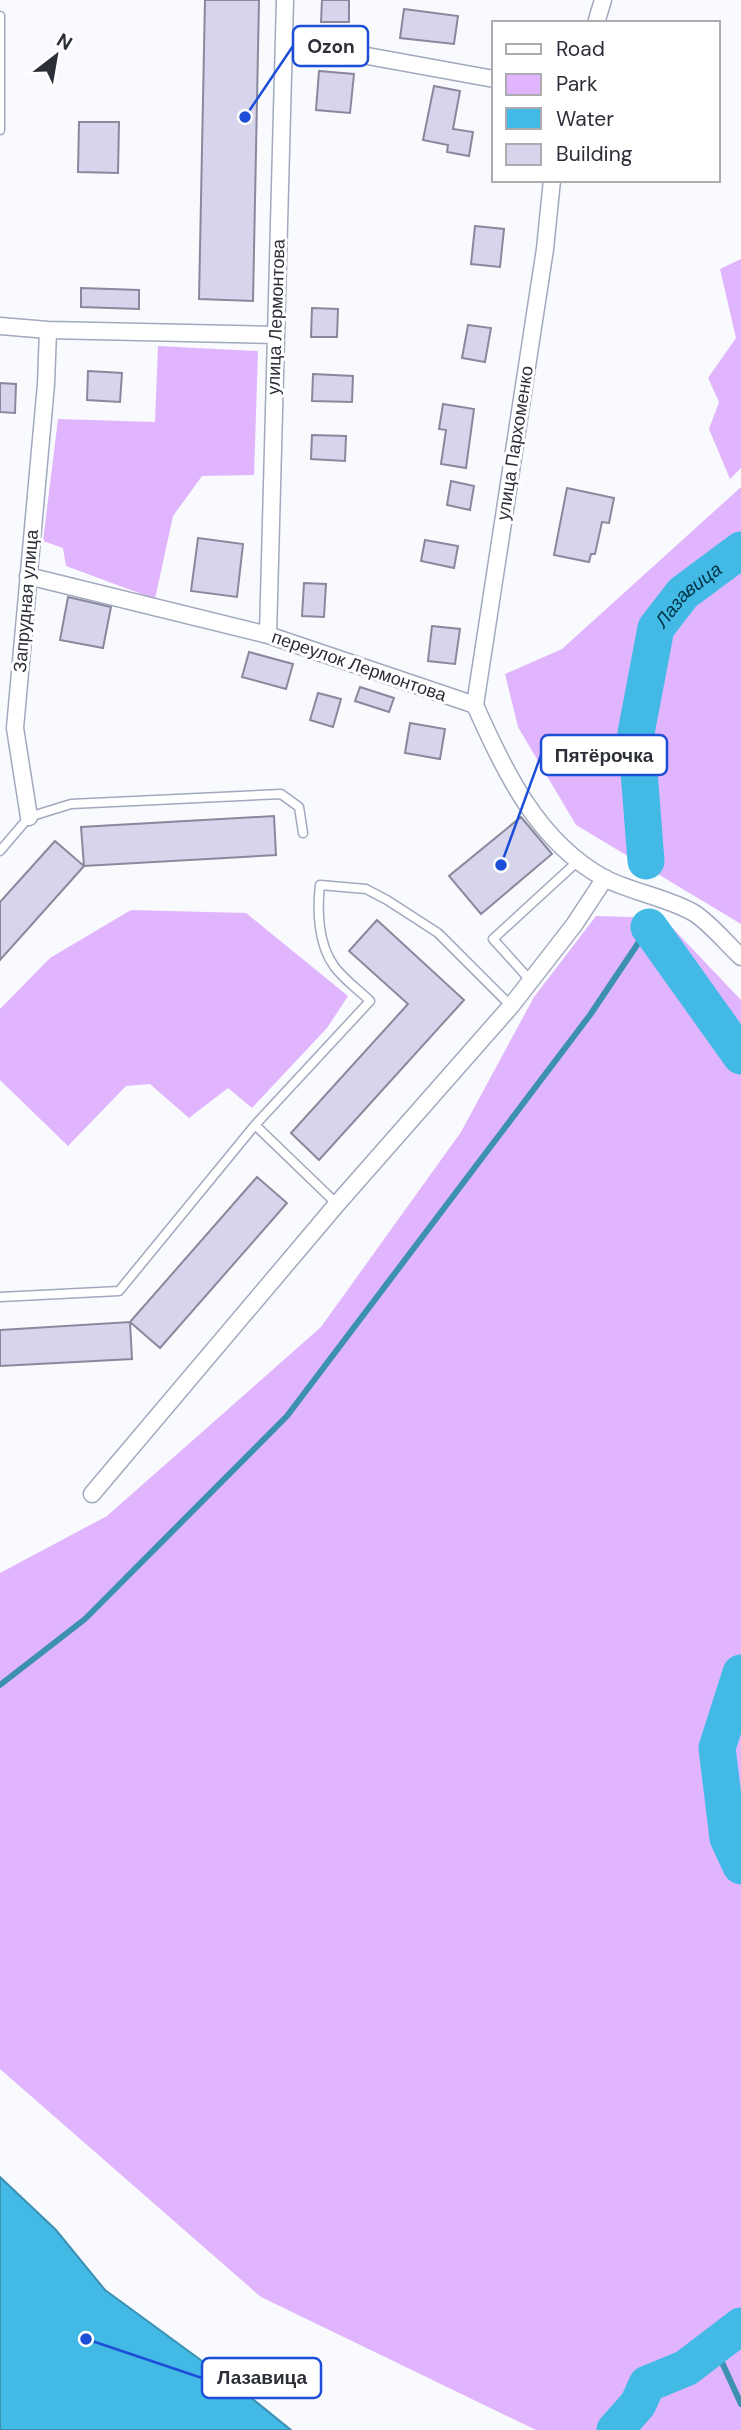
<svg xmlns="http://www.w3.org/2000/svg" width="741" height="2430" font-family="'DM Sans',sans-serif">
  <style>
    .green { fill: #e1b5fd }
    .water { fill: #43bae6; stroke: #3c90b2; stroke-width: 2 }
    .lines { fill: none; stroke-linecap: round; stroke-linejoin: round }
    .stream { stroke: #3c90b2; stroke-width: 6 }
    .river { stroke: #43bae6; stroke-width: 37 }
    .building { fill: #d7d5eb; stroke: #8a889c; stroke-width: 2 }
    .service-casing { stroke: #a2a9be; stroke-width: 11 }
    .minor-casing { stroke: #a2a9be; stroke-width: 19 }
    .service { stroke: #fff; stroke-width: 8 }
    .minor { stroke: #fff; stroke-width: 16 }
    .labels { text-anchor: middle; dominant-baseline: central; stroke-width: 6; stroke-linejoin: round; paint-order: stroke }
    .street-label { font-size: 18px; fill: #2c2f37; stroke: #fff }
    .water-label { font-size: 19px; font-style: italic; fill: #003345; stroke: #fff }
    .leader { fill: none; stroke: #1d4ed8; stroke-width: 2.5 }
    .callout-dot { fill: #1d4ed8; stroke: #fff; stroke-width: 2.5 }
    .callout { fill: #fff; stroke: #1d4ed8; stroke-width: 2.5 }
    .callout-label { font-size: 19px; text-anchor: middle; font-weight: bold; fill: #2c2f37 }
  </style>
  <rect width="100%" height="100%" fill="#f8fafe"/>
  <path class="green" d="M741,259V468L730,479L709,429L719,402L708,378L736,338L720,269Z
    M158,346L258,351L254,475L202,476L173,516L155,599L66,566L63,548L43,541L58,419L155,422Z
    M741,487V924L576,825L518,727L505,674L562,649Z
    M131,910L246,913L348,996L327,1028L252,1108L228,1088L189,1118L150,1084L126,1086L68,1146L0,1080V1009L50,958Z
    M596,916L663,918L741,1000V2430H536L261,2297L0,2069V1573L107,1516L321,1327L461,1132L534,997Z"/>
  <path class="water" d="M0,2177L56,2230L105,2290L239,2388L291,2430H0Z"/>
  <g class="lines">
    <path class="stream" d="M0,1685L85,1619L287,1416L590,1015L649,927
      M715,2347L741,2404"/>
    <g class="river">
      <path id="s1" d="M646,861L636,733L656,628L683,593L741,550"/>
      <path d="M649,927L741,1056"/>
      <path d="M741,1673L717,1748L728,1838L741,1866"/>
      <path d="M615,2430L638,2404L647,2384L686,2368L741,2326"/>
    </g>
  </g>
  <path class="building" d="M205,0H259L253,301L199,299Z
    M322,0H349V22H321Z
    M404,9L458,16L454,44L400,38Z
    M319,71L354,74L350,113L316,110Z
    M434,86L460,91L453,129L473,132L469,156L447,152L448,145L423,140Z
    M79,122H119L118,173L78,172Z
    M475,226L504,229L500,267L471,264Z
    M81,288L139,290V309L81,307Z
    M312,308L338,309L337,337H311Z
    M468,325L491,328L485,362L462,358Z
    M88,371L122,373L120,402L87,400Z
    M313,374L353,376L352,402L312,401Z
    M0,383L16,384L15,413L0,412Z
    M443,404L474,409L466,468L441,464L446,430L439,429Z
    M312,435L346,436L345,461L311,459Z
    M451,481L474,486L470,510L447,505Z
    M567,488L614,498L609,523L602,522L595,554H591L589,562L554,555Z
    M198,538L243,544L237,597L191,591Z
    M425,540L458,546L454,568L421,561Z
    M304,583L326,584L324,617L302,616Z
    M68,597L111,607L103,648L60,640Z
    M432,626L460,629L455,664L428,661Z
    M249,652L293,664L286,689L242,677Z
    M360,687L394,698L389,712L355,701Z
    M318,693L341,699L333,727L310,720Z
    M410,723L445,729L440,759L405,753Z
    M274,816L276,855L84,866L81,827Z
    M521,817L552,854L481,914L449,876Z
    M55,841L84,866L0,960V902Z
    M377,920L464,1000L319,1160L291,1133L408,1004L349,951Z
    M257,1177L287,1203L160,1348L130,1322Z
    M130,1322L132,1359L0,1366V1330Z"/>
  <g class="lines">
    <defs>
      <path id="service" d="M0,16V130
        M0,851L29,817L71,804L281,794L299,807L303,833
        M530,980L493,939L578,861
        M255,1125L370,1001C359,990 343,979 334,966C318,944 317,910 320,885L366,889L387,900L438,933L511,1006
        M0,1297L119,1291L255,1125L337,1204"/>
      <path id="minor" d="M596,23L603,0
        M285,41L494,79
        M0,326L48,330L275,335
        M28,576L268,635L475,705C504,771 538,842 604,878C631,892 669,898 694,913C710,923 727,944 741,957
        M268,635L285,0
        M475,705L545,249L552,180
        M29,817L15,728L46,384L48,330
        M92,1494L337,1204L511,1006L574,925L605,878"/>
    </defs>
    <use href="#service" class="service-casing"/>
    <use href="#minor" class="minor-casing"/>
    <use href="#service" class="service"/>
    <use href="#minor" class="minor"/>
  </g>
  <g class="labels">
    <g class="street-label">
      <text transform="translate(276 317) rotate(-88)">улица Лермонтова</text>
      <text transform="translate(515 443) rotate(-81)">улица Пархоменко</text>
      <text transform="translate(26 601) rotate(-85)">Запрудная улица</text>
      <text transform="translate(359 666) rotate(19)">переулок Лермонтова</text>
    </g>
    <g class="water-label">
      <text stroke="none"><textPath href="#s1" startOffset="282">Лазавица</textPath></text>
    </g>
  </g>
  <path class="leader" d="M245 117L293 46M501 865L541 755M86 2339L202 2378"/>
  <g class="callout-dot">
    <circle cx="245" cy="117" r="7"/>
    <circle cx="501" cy="865" r="7"/>
    <circle cx="86" cy="2339" r="7"/>
  </g>
  <g class="callout">
    <rect x="293" y="26" width="75" height="40" rx="7"/>
    <rect x="541" y="735" width="126" height="40" rx="7"/>
    <rect x="202" y="2358" width="119" height="40" rx="7"/>
  </g>
  <g class="callout-label">
    <text x="331" y="53">Ozon</text>
    <text x="604" y="762">Пятёрочка</text>
    <text x="262" y="2384">Лазавица</text>
  </g>
  <rect x="492" y="21" width="228" height="161" fill="#ffffff" stroke="#abacaf" stroke-width="2"/>
  <rect x="506" y="44" width="35" height="10" fill="#ffffff" stroke="#abacaf" stroke-width="2"/>
  <text x="556" y="56" font-size="21" fill="#2c2f37">Road</text>
  <rect x="506" y="74" width="35" height="21" fill="#e1b5fd" stroke="#abacaf" stroke-width="2"/>
  <text x="556" y="91" font-size="21" fill="#2c2f37">Park</text>
  <rect x="506" y="108" width="35" height="21" fill="#43bae6" stroke="#abacaf" stroke-width="2"/>
  <text x="556" y="126" font-size="21" fill="#2c2f37">Water</text>
  <rect x="506" y="144" width="35" height="21" fill="#d7d5eb" stroke="#abacaf" stroke-width="2"/>
  <text x="556" y="161" font-size="21" fill="#2c2f37">Building</text>
  <g transform="translate(56 56) rotate(31)" stroke="#ffffff" stroke-width="5" paint-order="stroke">
  <path d="M0-5L12 26L0 18L-12 26Z" fill="#2c2f37"/>
  <text y="-10" font-size="19" font-weight="bold" text-anchor="middle" fill="#2c2f37">N</text>
  </g>
</svg>
